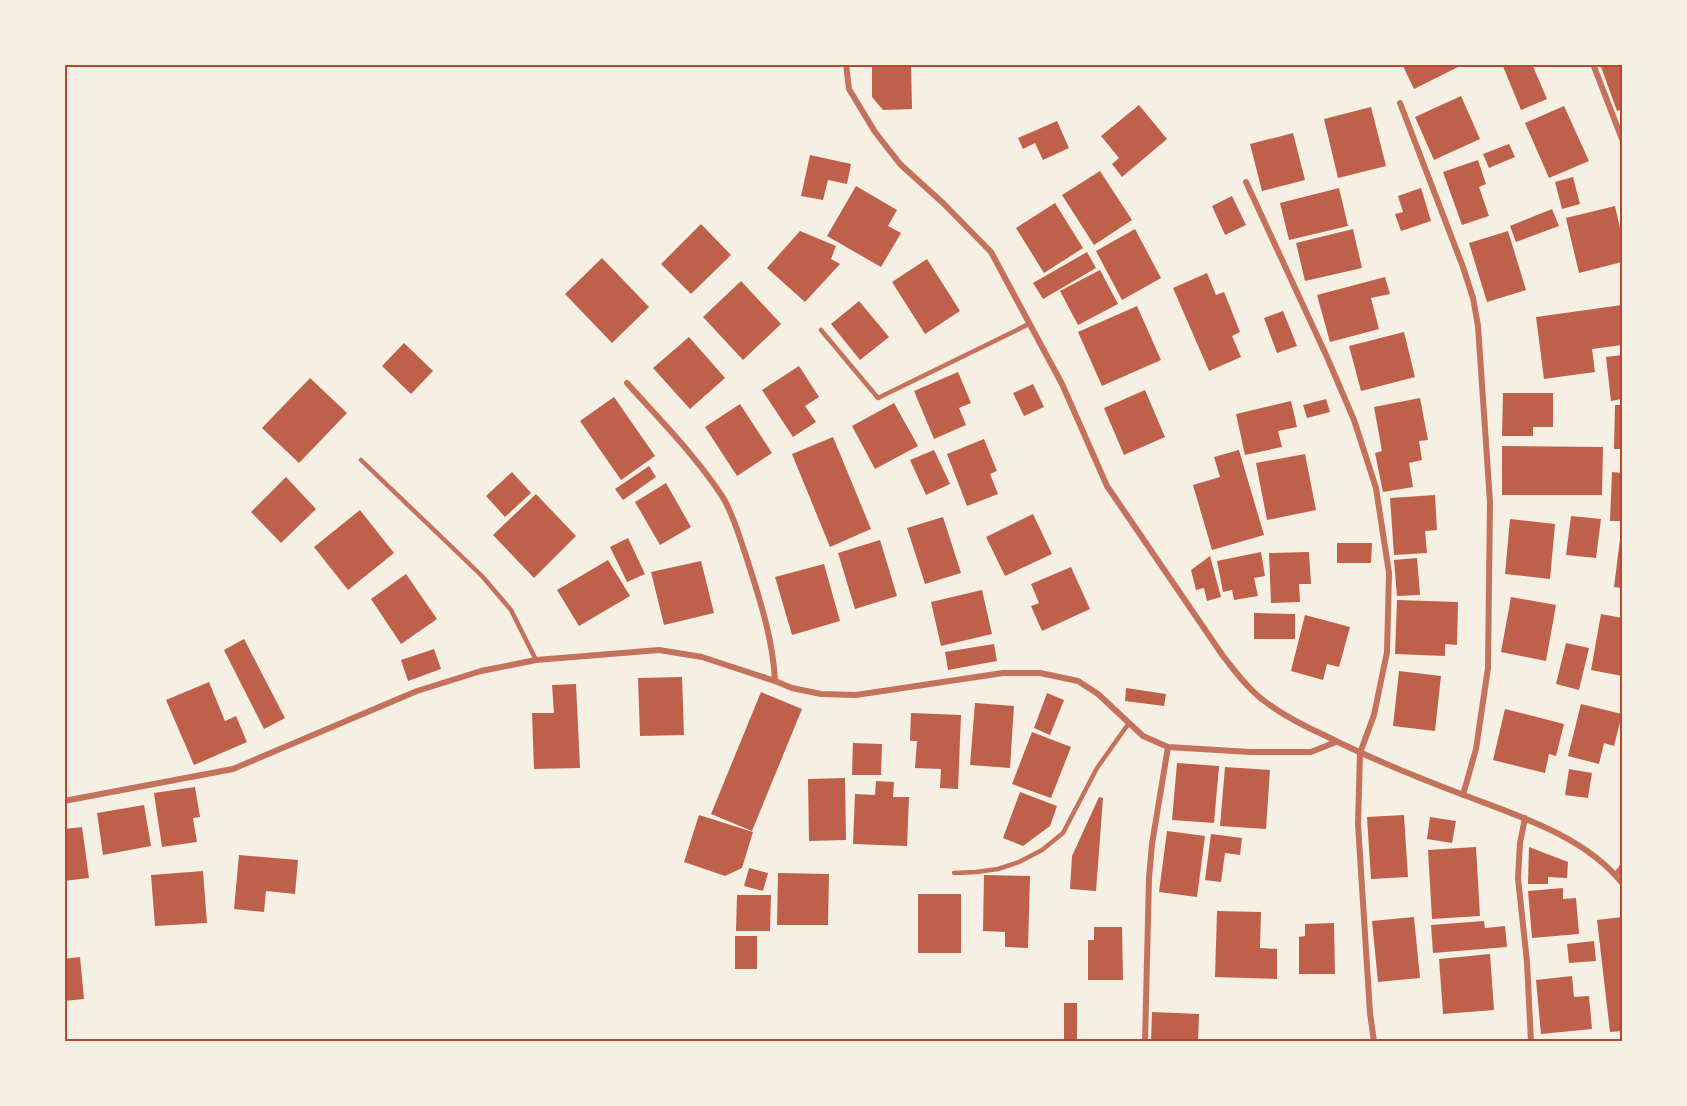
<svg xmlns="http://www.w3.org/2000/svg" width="1687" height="1106" font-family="'PT Sans Narrow',sans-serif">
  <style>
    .building { fill: #bf614a }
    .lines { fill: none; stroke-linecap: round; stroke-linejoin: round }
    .service { stroke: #c5725c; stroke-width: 4.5 }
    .minor { stroke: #c5725c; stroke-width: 6 }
    .neatline { fill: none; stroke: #b5482f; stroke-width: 2 }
  </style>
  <rect width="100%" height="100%" fill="#f6efe4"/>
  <path class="building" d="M872,64H911L912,109L883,110L872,97Z
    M1402,64H1464L1414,89Z
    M1502,64H1532L1547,99L1521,110Z
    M1600,64H1622V109L1617,111Z
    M1461,96L1480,139L1434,160L1415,117Z
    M1139,105L1167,139L1122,177L1112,164L1119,158L1101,136Z
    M1564,106L1589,161L1549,178L1525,123Z
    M1371,107L1386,166L1338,178L1324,119Z
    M1057,121L1069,148L1043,160L1035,143L1023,149L1018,138Z
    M1293,133L1305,180L1262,191L1250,144Z
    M1509,144L1515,157L1489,168L1483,154Z
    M810,155L851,164L847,184L828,180L823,200L801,196Z
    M1478,160L1486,184L1479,187L1489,216L1462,225L1443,172Z
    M1100,171L1132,220L1094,245L1062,195Z
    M1573,177L1580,204L1562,209L1555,182Z
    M856,186L897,210L888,226L901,233L881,267L827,236Z
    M1339,188L1348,226L1289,240L1280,203Z
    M1421,188L1431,221L1401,231L1395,214L1403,212L1398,196Z
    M1232,196L1246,225L1225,235L1212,206Z
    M1055,203L1083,248L1044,273L1016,228Z
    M1615,206L1622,237V262L1579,273L1566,218Z
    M1552,209L1559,226L1516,242L1510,226Z
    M701,224L731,255L691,294L661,264Z
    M1135,229L1161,278L1122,300L1096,251Z
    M1353,229L1362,268L1305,281L1296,243Z
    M800,231L836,246L831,259L840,264L805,302L767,268Z
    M1508,231L1526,290L1487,302L1469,243Z
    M1087,252L1096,268L1043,299L1033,283Z
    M602,258L649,307L612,343L565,294Z
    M927,259L960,311L925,334L892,282Z
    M1100,270L1118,304L1078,325L1060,291Z
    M1207,273L1216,295L1224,292L1240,332L1232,336L1241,357L1209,371L1173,288Z
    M1385,277L1390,294L1371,298L1379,329L1330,342L1317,295Z
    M741,281L781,324L743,360L703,317Z
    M859,301L889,337L860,360L831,324Z
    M1622,305V345L1592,349L1595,372L1544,379L1536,317Z
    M1137,306L1161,360L1102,386L1078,332Z
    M1283,311L1297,346L1277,353L1264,318Z
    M1404,332L1415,377L1361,391L1349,346Z
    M689,337L725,378L690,409L653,368Z
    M404,343L433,371L411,394L382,366Z
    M1622,355V399L1611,401L1606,357Z
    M799,366L819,397L805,406L816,422L793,437L762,390Z
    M958,372L971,403L959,408L966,425L934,439L914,391Z
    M310,378L347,413L299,463L262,428Z
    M1033,384L1044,407L1024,416L1013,393Z
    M1145,390L1165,437L1124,455L1104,408Z
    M1503,393H1553V427H1533V436H1502Z
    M614,397L655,456L621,480L580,421Z
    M1420,398L1428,440L1419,441L1422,460L1409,463L1413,487L1383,492L1375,453L1382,451L1374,407Z
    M1326,399L1330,412L1307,418L1303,405Z
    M1291,401L1297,427L1278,431L1282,447L1245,455L1236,414Z
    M894,403L918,446L875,469L852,426Z
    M740,404L772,453L737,476L705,427Z
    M1615,405H1622V449H1614Z
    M833,437L871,529L830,547L792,454Z
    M984,439L997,471L990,474L998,494L967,506L947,454Z
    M1502,446L1603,447L1602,495H1502Z
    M934,450L950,484L926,495L910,460Z
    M1239,450L1264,535L1212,550L1193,485L1220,477L1214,457Z
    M1305,454L1316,510L1267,520L1256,463Z
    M649,466L656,477L623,500L615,489Z
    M512,472L531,493L505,517L486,496Z
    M1612,472L1622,473V521H1610Z
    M286,477L316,509L281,543L251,512Z
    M666,483L691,527L660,545L635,502Z
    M536,494L576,536L534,578L493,535Z
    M1435,495L1437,530L1425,531L1427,553L1394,555L1390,498Z
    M360,510L394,553L348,590L314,547Z
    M1033,514L1052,554L1005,576L986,537Z
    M1571,516L1601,519L1596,558L1566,555Z
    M943,517L961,573L925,584L907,528Z
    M1510,519L1555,524L1550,579L1505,574Z
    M1621,531H1622V588L1614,587Z
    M628,538L645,574L627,582L610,547Z
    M880,540L897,596L855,609L838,553Z
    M1337,543H1372L1371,563H1337Z
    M1261,552L1265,576L1254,578L1258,596L1234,600L1232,590L1223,592L1217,561Z
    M1309,552L1311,584H1299L1300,602L1271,603L1269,553Z
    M1210,556L1221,597L1207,601L1204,588L1196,590L1191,570Z
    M1417,558L1420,595L1397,596L1394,560Z
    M608,560L630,596L579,626L557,590Z
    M701,561L714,613L664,625L651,572Z
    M824,564L840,621L792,635L775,577Z
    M1071,567L1090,609L1042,631L1031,606L1039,603L1031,584Z
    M406,574L437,619L401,644L371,599Z
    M982,590L992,634L941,646L931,602Z
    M1511,597L1556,605L1546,661L1501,652Z
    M1397,600L1458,602L1457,645L1445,644V656L1395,654Z
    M1254,613L1295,614V639H1254Z
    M1601,614L1622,618V676L1591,670Z
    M1305,615L1350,627L1339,667L1327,664L1323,680L1291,671Z
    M244,639L285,718L264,729L224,650Z
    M1566,643L1589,648L1579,690L1556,684Z
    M994,644L997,661L948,670L945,652Z
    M434,649L441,669L408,681L401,660Z
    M1399,671L1441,676L1435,731L1393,726Z
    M682,677L684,735L640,736L638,678Z
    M209,682L225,721L236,716L247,742L194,765L166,700Z
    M576,684L580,768L534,769L532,713H554L552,685Z
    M1126,688L1166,694L1164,706L1125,701Z
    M761,692L802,709L752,831L711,814Z
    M1047,693L1064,700L1050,735L1034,728Z
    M975,703L1014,706L1010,768L970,765Z
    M1581,704L1622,714L1614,746L1604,743L1599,764L1568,756Z
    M1505,709L1564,724L1556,756L1549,754L1545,773L1493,760Z
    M911,713L961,715L958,789L940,788L941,769L915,768L917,741H910Z
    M1032,732L1071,747L1051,798L1012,784Z
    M853,743L882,744L881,775H852Z
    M1177,763L1219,766L1214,823L1172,820Z
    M1225,767L1270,770L1266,829L1220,826Z
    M1569,769L1592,773L1588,798L1565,795Z
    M845,778L846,840L809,841L808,779Z
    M876,781L894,782L893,797H909L907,846L853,844L855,794L875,795Z
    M195,787L200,817L193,818L197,842L162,847L154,793Z
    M1020,792L1057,806L1050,826L1023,846L1003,838Z
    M1099,797L1103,798L1096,891L1070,889L1072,856Z
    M144,805L151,846L103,855L97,813Z
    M699,815L753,832L742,868L725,876L684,862Z
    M1404,815L1408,877L1371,879L1367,817Z
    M1430,817L1456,821L1452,843L1427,839Z
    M82,827L89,878L64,881V829Z
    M1167,831L1205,836L1197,897L1159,892Z
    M1211,834L1242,838L1240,855L1225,853L1221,882L1205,880Z
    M1476,847L1480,916L1432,919L1428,850Z
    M1529,847L1568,862L1567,878L1548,877V884H1528Z
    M239,855L298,860L295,894L266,891L264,912L234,909Z
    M749,868L768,873L763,891L744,886Z
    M203,871L207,923L155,926L151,875Z
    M778,873L829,874L828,925H777Z
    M984,875L1030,876L1028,948L1005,947V932L983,931Z
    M1563,888V899L1576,898L1579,934L1532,938L1528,891Z
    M918,894H961V953H918Z
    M737,895H771L770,931H736Z
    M1217,911L1261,912L1260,948L1277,949V979L1215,977Z
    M1414,917L1420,978L1378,982L1372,921Z
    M1622,917V1031L1610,1032L1597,920Z
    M1484,921L1485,928L1505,926L1507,947L1433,953L1431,925Z
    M1334,923L1335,974H1299V937L1305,936V924Z
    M1094,927H1122L1123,980H1088V940H1094Z
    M735,936H757V969H735Z
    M1594,941L1596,961L1569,963L1567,944Z
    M1490,954L1494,1010L1443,1014L1439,959Z
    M80,957L84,999L64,1001V959Z
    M1572,976L1574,997L1589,996L1592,1029L1541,1034L1536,980Z
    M1064,1003H1077V1042H1064Z
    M1152,1012L1199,1014L1198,1042H1151Z"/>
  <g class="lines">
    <path class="service" d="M821,330L878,398L1029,324
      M361,460L482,576L511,610L536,660
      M954,873L976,872L998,869L1019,862L1042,850L1063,833L1097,768L1129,723"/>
    <path class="minor" d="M846,64L849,89L875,132L900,164L944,204L991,252L1062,384L1107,486L1223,656C1235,671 1247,688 1263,700C1282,715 1304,726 1326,736C1375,761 1426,781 1477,800C1528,819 1588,840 1622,883
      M1593,64L1622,139
      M1400,103L1463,267L1473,298L1478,326L1490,502L1488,668L1476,749L1463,795
      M1246,182L1327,357L1354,420L1376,488L1389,573L1387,652L1374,715L1360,753L1358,824L1370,1013L1374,1042
      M627,383C660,420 695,455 722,496C733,513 739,536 746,556C759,597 773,638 775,681
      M64,801L233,769L417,691L481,671L536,660L659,650L702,657L775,681L792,688L821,694L856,695L1003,673H1040L1078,681L1098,694L1143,736L1168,747L1250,752H1311L1336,742
      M1525,818L1520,843L1518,878L1527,962L1531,1042
      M1616,875L1622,867
      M1145,1042L1149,878L1152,844L1168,747"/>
  </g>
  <rect width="1687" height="1106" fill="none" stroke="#f6efe4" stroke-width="132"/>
  <rect x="66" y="66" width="1555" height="974" class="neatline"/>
</svg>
